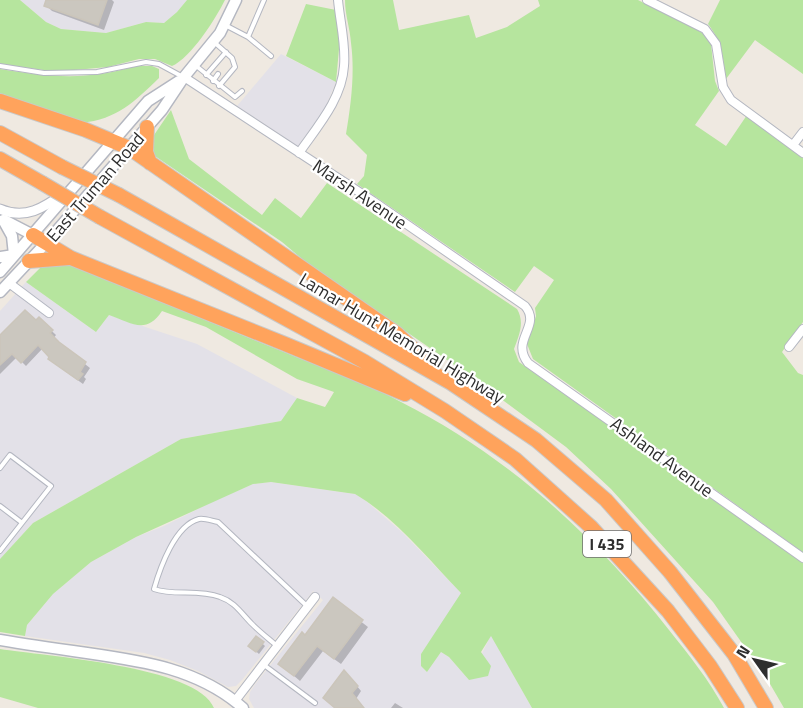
<svg xmlns="http://www.w3.org/2000/svg" width="803" height="708" font-family="'Titillium Web',sans-serif">
  <style>
    .industrial { fill: #e3e1e8 }
    .green { fill: #b6e59e }
    .shadow { fill: #0003 }
    .building { fill: #cbc7bf; stroke: #cbc5ba; stroke-width: 1.5 }
    .lines { fill: none; stroke-linecap: round; stroke-linejoin: round }
    .service-casing { stroke: #b4b7c1; stroke-width: 6 }
    .minor-casing { stroke: #b4b7c1; stroke-width: 10 }
    .tertiary-casing { stroke: #b4b7c1; stroke-width: 11 }
    .secondary-casing { stroke: #b4b7c1; stroke-width: 13 }
    .motorway-casing { stroke: #c9c9c9; stroke-width: 16 }
    .service { stroke: #fff; stroke-width: 4 }
    .minor { stroke: #fff; stroke-width: 8 }
    .tertiary { stroke: #fff; stroke-width: 9 }
    .secondary { stroke: #fff; stroke-width: 10 }
    .motorway { stroke: #ffa35c; stroke-width: 14 }
    .motorway-bridge-casing { stroke: #c9c9c9; stroke-width: 16; stroke-linecap: butt }
    .motorway-bridge { stroke: #ffa35c; stroke-width: 14 }
    .labels { text-anchor: middle; dominant-baseline: central; stroke-width: 4.5; stroke-linejoin: round; paint-order: stroke }
    .shield { fill: #fff; stroke: #6d6d6d; stroke-width: 1.5 }
    .shield-label { font-size: 16px; font-weight: bold; fill: #2e2e2e }
    .street-label { font-size: 18px; fill: #2e2e2e; stroke: #fff }
  </style>
  <rect width="100%" height="100%" fill="#efe9e1"/>
  <path class="industrial" d="M20,0H187L177,12L164,23L146,22L106,33L61,29L46,22Z
    M281,54L336,82L324,110L298,146L237,106Z
    M26,282L96,332L109,315L197,344L297,398L281,421L181,439L33,523L0,559V311Z
    M271,482L355,494L366,501L403,533L462,594L421,654V666L427,672L441,652L449,657L469,680L491,635L532,708H254L249,699L250,692L256,683L323,600L313,591L242,680L236,686L228,687L198,671L170,660L144,653L25,636L27,625L53,594L91,562L136,537L164,526L214,501L253,484Z"/>
  <path class="green" d="M0,0H20L46,22L61,29L106,33L146,22L164,23L177,12L187,0H225C216,18 191,58 172,66L155,59H139L108,67L75,70H43L0,64Z
    M345,0H393L399,30L469,15L476,38L507,27L540,6L538,0H638L692,27L704,34L711,44L715,81L719,91L695,125L726,146L747,115L803,157V322L782,352L798,373L803,375V708H784L766,677L713,602L611,489L566,447L466,373L307,263L282,242L152,154L150,141L171,110L189,159L262,215L275,198L301,218L327,183L517,309C525,322 519,336 514,349L519,362L796,558L801,551L533,359L527,344L536,316L535,308L554,280L534,266L515,292L357,184L364,176L367,155L346,134C351,104 355,73 351,43C350,28 345,15 345,0Z
    M720,0H803V74L755,40L726,79C723,57 722,42 708,24Z
    M306,4L336,10L340,38L336,82L286,56Z
    M135,66H152L159,69V78C134,102 118,119 81,123L0,94V69C49,77 87,81 135,66Z
    M65,262C138,292 211,323 284,352C323,368 364,382 401,402C507,455 597,538 669,630C689,655 709,680 724,708H532L491,636L481,652L491,666L488,676L469,680L449,657L441,652L427,672L421,666V654L461,593C429,560 396,518 355,494L271,482L253,484L136,537L91,562L53,594L27,625L25,636L0,632V559L33,523L181,439L281,421L297,398L325,407L334,392L297,379L206,327L162,311C146,335 132,323 109,315L96,332L26,282L41,267Z
    M0,649C43,656 198,666 214,708H38L0,697Z"/>
  <path class="shadow" d="M48,0H112L114,2L104,30L52,11L46,5Z
    M39,319L56,335L53,339L58,343L90,368L84,377L86,379L83,384L54,363L50,359L51,357L43,348L26,366L17,357L0,374V337L36,322Z
    M333,600L368,627L341,664L323,651L300,681L280,664L306,637Z
    M256,638L265,646L259,654L250,646Z
    M349,676L361,691L356,699L363,708H336Z
    M395,703L403,708H391Z"/>
  <path class="building" d="M46,0H107L98,25L44,6Z
    M25,310L36,320L39,317L53,330L50,333L59,342L86,362L80,372L83,374L78,380L48,359L49,357L38,345L21,363L12,354L0,365V335Z
    M333,597L363,620L334,659L317,646L294,676L278,664L302,632L305,635Z
    M256,636L264,642L256,652L248,646Z
    M344,670L358,686L352,693L364,708H335L323,698Z"/>
  <g class="lines">
    <defs>
      <path id="service" d="M225,25L248,37L271,56
        M248,37L264,0
        M214,42L232,58L235,67L219,86
        M195,65L235,97L242,91
        M0,66L44,73L97,72L146,62L159,64L183,77
        M206,75L226,52
        M213,81L218,74
        M0,468L10,455L51,486L0,551
        M0,506L21,522
        M277,646C269,639 260,632 252,624C241,613 235,602 220,597C199,589 173,596 154,589C160,568 175,525 199,519C205,518 212,521 218,522L308,607
        M264,665L315,703"/>
      <path id="minor" d="M647,0L705,29L716,44L723,87L731,100L803,153
        M184,77L373,201L525,306C542,326 510,340 528,363L803,558
        M793,145L803,132
        M299,153C317,127 342,99 344,66C346,44 340,22 338,0
        M9,283L49,313
        M789,347L803,329
        M235,701L315,597"/>
      <path id="tertiary" d="M0,209C25,220 44,208 64,193"/>
      <path id="secondary" d="M4,220L33,235
        M0,257L14,255L12,236L3,220
        M0,272L148,101L179,81
        M0,292L46,243L162,110L184,77L220,33L236,0
        M0,640C29,645 58,649 87,653C143,661 199,669 243,708"/>
      <path id="motorway" d="M0,101L86,130L129,148L396,333L432,366
        M147,127L146,152L150,163
        M0,133L62,167
        M0,159L42,183
        M119,195L451,383L536,440L606,500L670,572L734,654L766,708
        M100,217L365,362L445,411L515,459L591,527L668,611L710,666L737,708
        M33,235L71,258L285,344L405,394
        M29,261L69,258"/>
    </defs>
    <use href="#service" class="service-casing"/>
    <use href="#minor" class="minor-casing"/>
    <use href="#tertiary" class="tertiary-casing"/>
    <use href="#secondary" class="secondary-casing"/>
    <use href="#motorway" class="motorway-casing"/>
    <use href="#service" class="service"/>
    <use href="#minor" class="minor"/>
    <use href="#tertiary" class="tertiary"/>
    <use href="#secondary" class="secondary"/>
    <use href="#motorway" class="motorway"/>
    <defs>
      <path id="motorway-bridge" d="M62,167L119,195
        M42,183L100,217"/>
    </defs>
    <use href="#motorway-bridge" class="motorway-bridge-casing"/>
    <use href="#motorway-bridge" class="motorway-bridge"/>
  </g>
  <g class="labels">
    <rect class="shield" x="583" y="531" width="48" height="26" rx="4.5"/>
    <g class="shield-label">
      <text x="607" y="544">I 435</text>
    </g>
    <g class="street-label">
      <text transform="translate(95 187) rotate(-49)">East Truman Road</text>
      <text transform="translate(360 194) rotate(34)">Marsh Avenue</text>
      <text transform="translate(402 338) rotate(31)">Lamar Hunt Memorial Highway</text>
      <text transform="translate(662 457) rotate(36)">Ashland Avenue</text>
    </g>
  </g>
  <g transform="translate(755 660) rotate(304)" stroke="#ffffff" stroke-width="4.5" paint-order="stroke">
  <path d="M0-4.5L10 22L0 15L-10 22Z" fill="#2e2e2e"/>
  <text y="-9" font-size="16" font-weight="bold" text-anchor="middle" fill="#2e2e2e">N</text>
  </g>
</svg>
